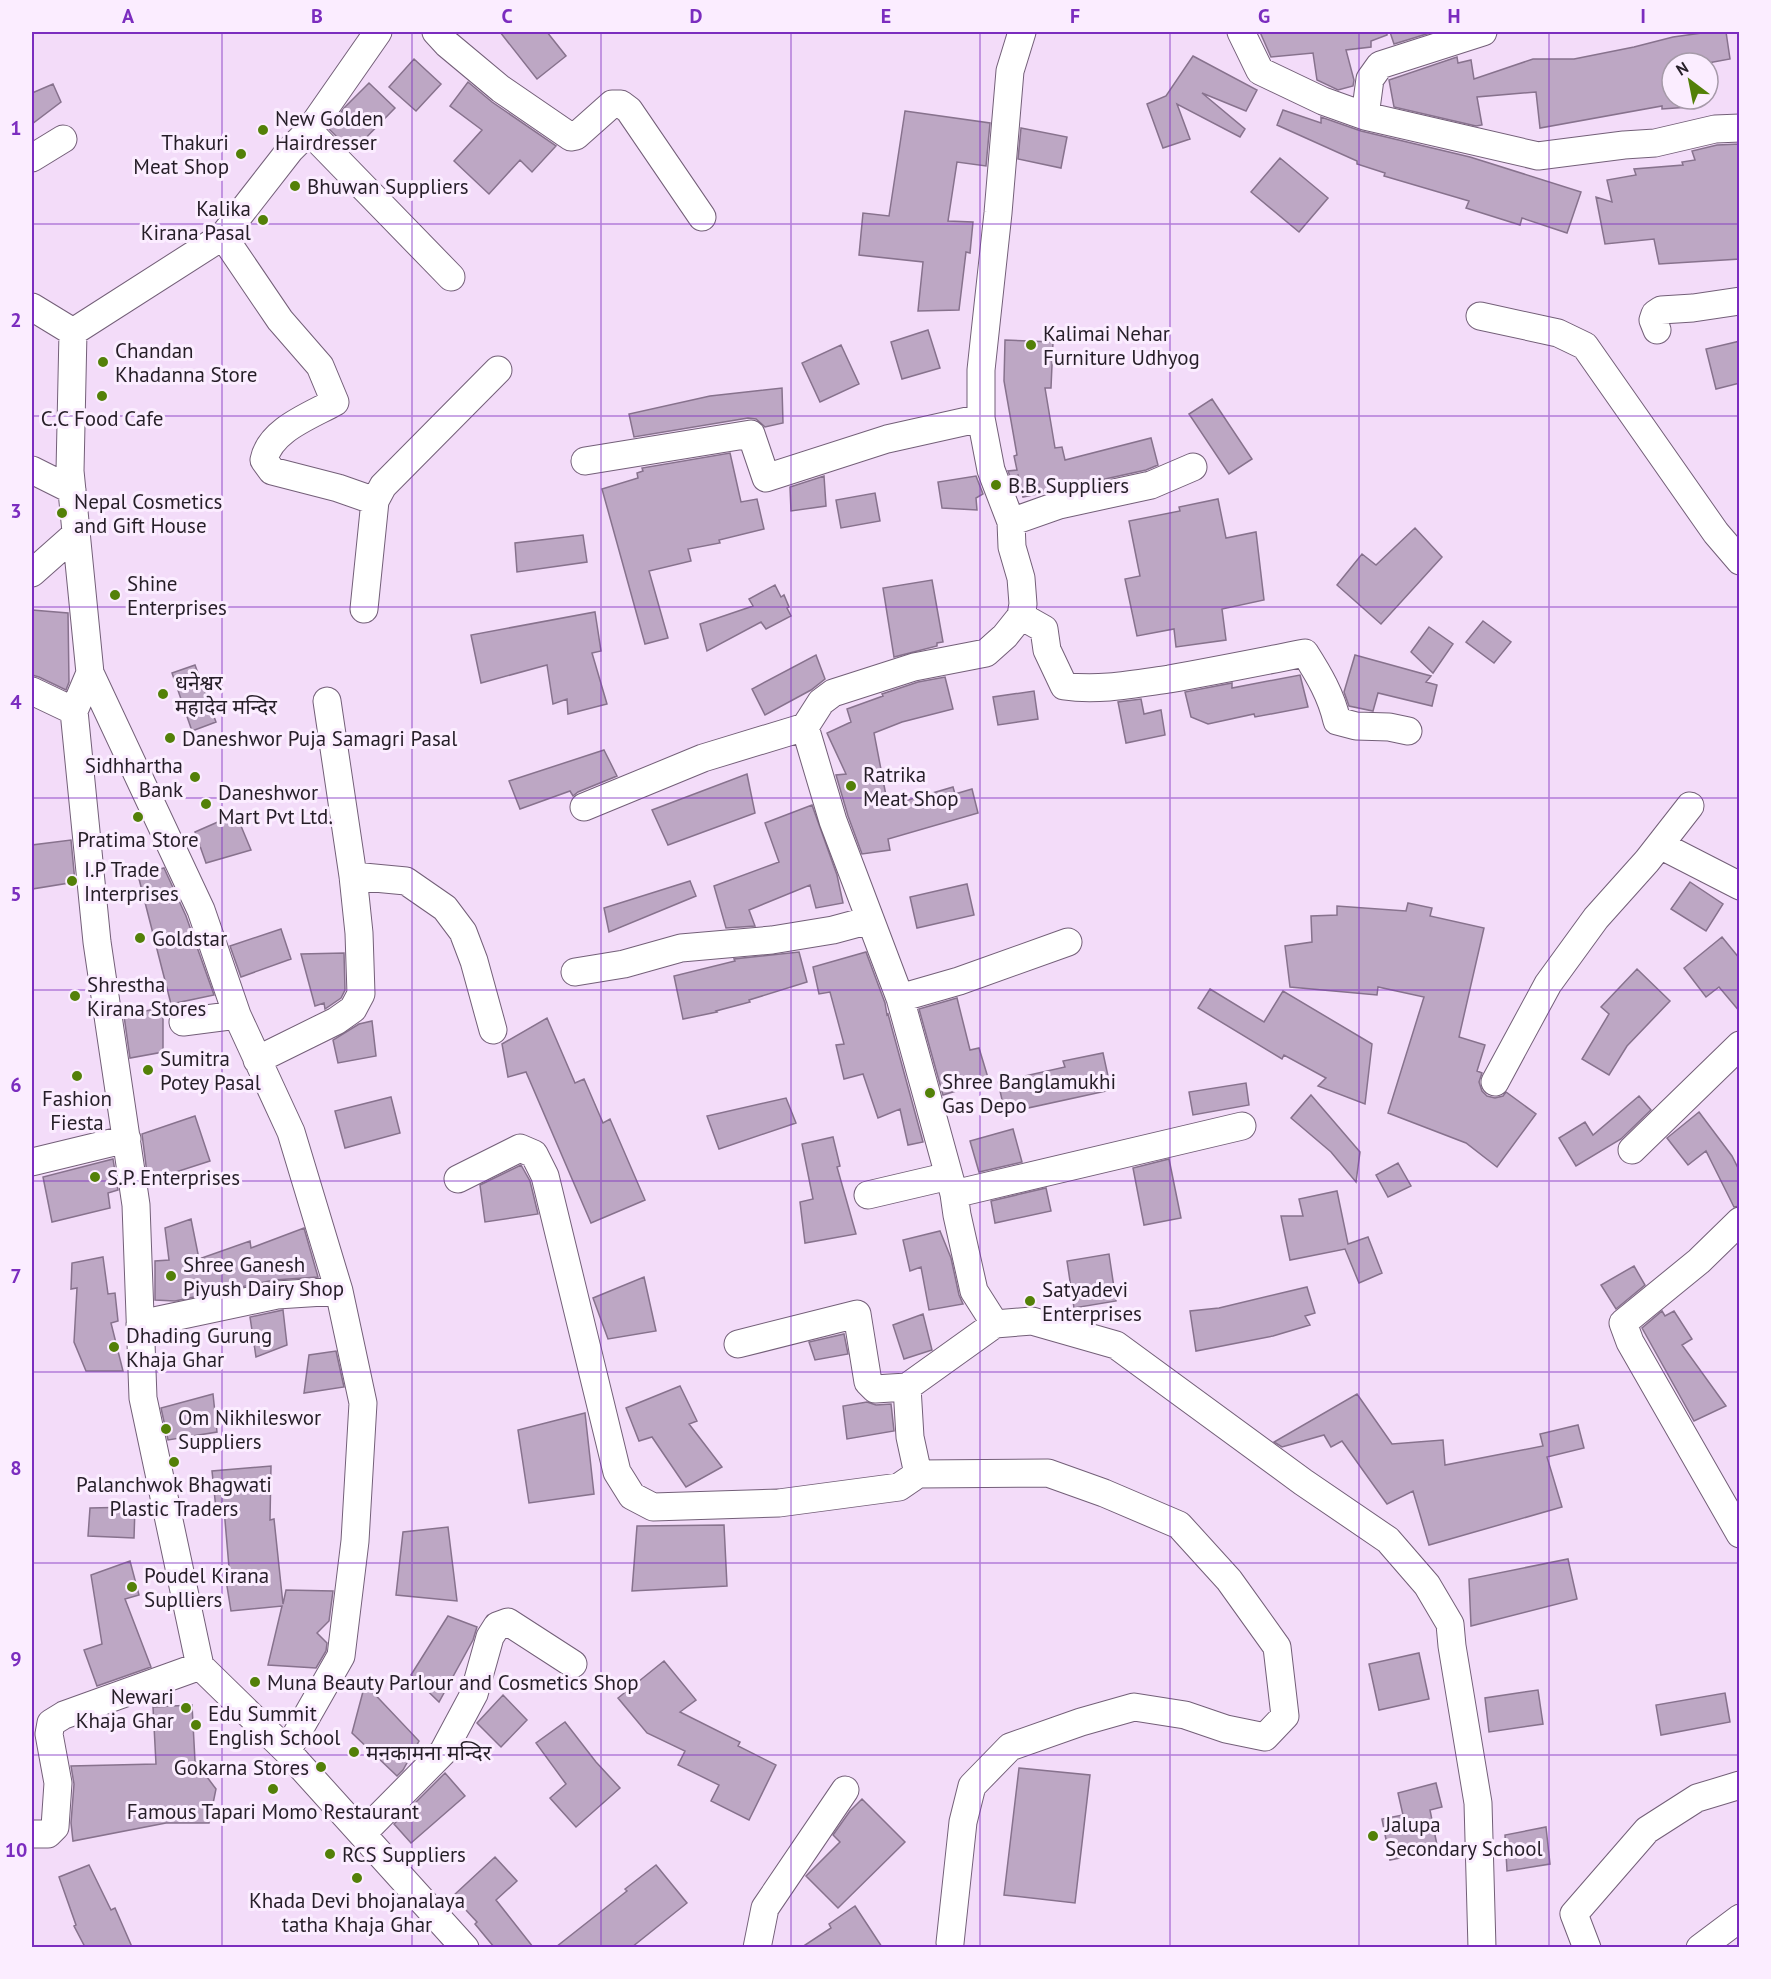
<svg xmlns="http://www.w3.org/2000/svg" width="1771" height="1979" font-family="'PT Sans','Noto Sans Devanagari',sans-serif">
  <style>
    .building { fill: #bda7c4; stroke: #87728d; stroke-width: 1.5 }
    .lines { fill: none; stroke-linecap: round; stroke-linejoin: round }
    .minor-casing { stroke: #735f78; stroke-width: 29 }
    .minor { stroke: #fff; stroke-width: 27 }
    .grid { fill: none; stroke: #7b2cbf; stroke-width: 1.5; stroke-opacity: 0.55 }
    .poi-dot { fill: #538008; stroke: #fbedff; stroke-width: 2 }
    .labels { text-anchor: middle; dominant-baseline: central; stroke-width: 6; stroke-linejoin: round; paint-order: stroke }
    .poi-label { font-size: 21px; fill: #261e28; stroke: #fbedff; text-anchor: start }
    .neatline { fill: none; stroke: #7b2cbf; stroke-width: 2 }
    .grid-label { font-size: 20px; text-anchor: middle; font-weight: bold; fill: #7b2cbf }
  </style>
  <rect width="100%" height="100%" fill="#f3dcf9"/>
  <path class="building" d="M500,32H547L566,56L537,79Z
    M1260,32H1387V35L1371,41V47L1346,50L1354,80L1353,86L1338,90L1317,80L1313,53L1271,57Z
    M1390,32H1433L1394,44Z
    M1709,32H1726L1730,59L1708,63H1672V99H1689L1690,107L1662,109V106L1540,128L1536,92L1477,97L1482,125L1476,126L1394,107L1389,80L1457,57L1458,63L1471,60L1474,79L1533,59H1574L1634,47L1673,37Z
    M1193,56L1257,90L1246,111L1202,93L1245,129L1240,137L1177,104L1190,139L1163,148L1147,104L1166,96Z
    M414,59L441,84L416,111L389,87Z
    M468,82L492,102L556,146L532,172L520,160L489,194L454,161L482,130L450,106Z
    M369,83L395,108L352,152L329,129L344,108Z
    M53,84L61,102L32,124V93Z
    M1283,110L1321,123V117L1361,131L1470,157L1581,192L1567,233L1522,218L1520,225L1466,208L1469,201L1384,176L1385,173L1357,164V161L1277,125Z
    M905,111L990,123L986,166L957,162L948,221L973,222L970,253L966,252L959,310L918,311L923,262L859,255L863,213L889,216Z
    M1021,128L1067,137L1061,168L1018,159Z
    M1740,144V259L1659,264L1654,239L1605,244L1596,197L1612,202L1607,180L1636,175L1634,169L1683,165L1682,162L1695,160L1692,151L1717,145Z
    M1280,158L1328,198L1299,232L1251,192Z
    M928,330L940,368L902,379L891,342Z
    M1005,340L1053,342L1051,388H1045L1055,448L1062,447L1065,460L1151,438L1158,465L1146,470L1023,497L1018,475L1011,479L1008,471L1017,470L1014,456L1017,455L1004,381Z
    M1740,341V383L1716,389L1706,349Z
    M841,345L859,384L820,402L802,363Z
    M782,388L783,423L765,427L756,419L748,418L634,437L629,414L710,396Z
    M1212,399L1252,459L1229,474L1189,414Z
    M730,453L741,502L757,499L764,529L719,540L720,543L688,549L691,561L649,571L668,638L645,644L602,489L638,478L637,473L643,471L642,468Z
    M824,476L826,506L791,511L790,487Z
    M976,476L983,494L976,498L977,510L942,508L938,482Z
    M875,493L880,521L841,528L836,500Z
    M1218,499L1226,538L1256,532L1264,600L1222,609L1226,640L1176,647L1174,629L1137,636L1125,579L1140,576L1129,521L1180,511L1179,507Z
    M1415,528L1442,557L1381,624L1337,585L1362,554L1376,565Z
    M583,535L587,562L517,572L515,543Z
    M932,580L943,642L937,643V646L894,657L883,588Z
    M775,585L781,597L784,595L789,607L787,608L791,616L766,629L761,622L707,651L700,624L753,606L749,599Z
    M32,610L68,613L69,682L66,690L39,677L32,675Z
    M595,612L601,651L592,653L607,704L568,714L567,699L553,704L547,665L481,683L471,635Z
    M1483,621L1511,642L1494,663L1466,642Z
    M1429,627L1453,644L1433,673L1411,652Z
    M816,655L825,679L811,690L765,715L752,689Z
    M1355,655L1431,676L1426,682L1437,685L1432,706L1378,693L1373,711L1349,706L1344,692Z
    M195,665L216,722L192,731L172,673Z
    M1300,675L1308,707L1255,717L1254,714L1208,724L1191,717L1185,692L1232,683V688Z
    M945,677L953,709L902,722L874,733L888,806L953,787L955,794L972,789L978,813L888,839L890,850L862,854L848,816L836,775L846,774L827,733L851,722L847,709L883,696L882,694L918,682Z
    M1034,691L1038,719L998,725L993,697Z
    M1141,699L1144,714L1161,710L1165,735L1126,743L1118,702Z
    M604,750L617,776L578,792L573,796L570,791L520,809L509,781Z
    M747,774L755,813L668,845L652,810Z
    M812,805L837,875L843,903L816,908L810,885L749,910L755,926L726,928L714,886L779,862L765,823Z
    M236,814L251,850L206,863L195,832Z
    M71,840L75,882L32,889V845Z
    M164,868L186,916L214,995L171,1004L138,875Z
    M690,881L696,896L609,932L604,908Z
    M1690,882L1723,904L1706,931L1671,909Z
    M967,884L974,915L917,928L910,897Z
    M1408,903L1432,908L1430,916L1484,928L1459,1037L1485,1045L1477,1071L1482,1073L1479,1082L1482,1091L1487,1096L1495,1098L1503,1096L1506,1092L1536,1114L1497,1167L1466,1143L1388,1113L1424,997L1378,987L1377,995L1290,987L1285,946L1312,942L1311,916L1337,915V906L1406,911Z
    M281,929L291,959L241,977L230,946Z
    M1722,937L1740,959V1012L1719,987L1706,997L1684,968Z
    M799,952L807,982L749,1000L750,1002L716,1011L717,1012L683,1019L674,976L735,961L734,959Z
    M866,952L885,1003L887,1015L888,1014L923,1142L908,1145L900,1109L878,1118L863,1074L844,1079L836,1045L844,1044L830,992L819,994L813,967Z
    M344,953L345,990L341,998L325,1009L324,1003L315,1006L301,954Z
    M1637,969L1670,1001L1627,1046L1609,1075L1582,1059L1609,1014L1601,1007Z
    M1210,989L1264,1022L1283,991L1372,1044L1365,1104L1318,1086L1326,1078L1284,1055L1282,1059L1198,1008Z
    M957,998L970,1050L979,1048L989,1081L943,1095L919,1009Z
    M163,1007V1052L130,1058L124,1016Z
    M547,1018L575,1083L584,1079L603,1123L610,1119L645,1200L591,1223L526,1072L508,1077L502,1044Z
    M372,1021L376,1056L338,1063L333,1040L359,1024Z
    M1103,1053L1111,1090L1005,1113L998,1082L1065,1067L1063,1061Z
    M1246,1083L1249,1105L1193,1115L1189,1092Z
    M1311,1095L1360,1152L1356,1182L1331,1152L1291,1118Z
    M1639,1096L1651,1110L1621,1139L1576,1166L1559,1138L1585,1122L1593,1135Z
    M391,1097L400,1133L345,1148L335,1111Z
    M786,1098L796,1123L719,1149L707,1116Z
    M1699,1112L1732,1156L1740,1172V1206L1734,1207L1706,1151L1688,1165L1667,1138Z
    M195,1116L210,1161L148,1181L142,1134Z
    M1013,1129L1022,1162L979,1172L970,1141Z
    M833,1137L840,1166L837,1167L856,1234L805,1243L800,1202L813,1199L802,1144Z
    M113,1159L118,1190L108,1193L110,1208L52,1222L43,1177Z
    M1169,1159L1181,1218L1144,1225L1133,1168Z
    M1398,1163L1411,1186L1388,1197L1376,1175Z
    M521,1165L530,1181L538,1214L485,1222L480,1185Z
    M1046,1188L1051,1211L995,1223L991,1201Z
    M1337,1191L1348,1244L1368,1237L1382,1273L1359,1283L1345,1249L1290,1260L1281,1216H1303L1299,1199Z
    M191,1219L199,1259L250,1241L251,1248L304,1228L318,1277L274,1280L175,1301L155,1300V1261L169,1260L165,1228Z
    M940,1231L951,1258L959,1295L963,1304L929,1310L921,1267L910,1271L903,1240Z
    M1109,1254L1116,1301L1074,1308L1067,1261Z
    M103,1257L108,1294L115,1293L118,1321L111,1323L123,1371H86L74,1342L77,1288L71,1289L72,1263Z
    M1634,1266L1645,1285L1616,1309L1601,1285Z
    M644,1277L656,1331L608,1339L593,1298Z
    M1307,1287L1315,1313L1305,1316L1310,1325L1273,1336L1196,1351L1190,1311L1219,1308Z
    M283,1310L287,1345L256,1357L250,1317Z
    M1662,1311L1665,1316L1674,1311L1692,1339L1682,1345L1726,1406L1694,1421L1642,1328Z
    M923,1314L932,1350L904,1359L893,1325Z
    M844,1334L848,1354L815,1360L809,1342Z
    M336,1351L344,1387L304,1393L309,1355Z
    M680,1386L697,1421L689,1424L722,1467L686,1487L652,1437L639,1441L626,1408Z
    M213,1394L217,1432L168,1440L161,1408Z
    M1357,1394L1392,1444L1443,1440L1445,1465L1543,1446L1540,1434L1578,1425L1584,1448L1547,1457L1562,1507L1429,1545L1413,1491L1387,1504L1342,1441L1331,1447L1324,1435L1282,1447L1274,1442Z
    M867,1402L876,1405L891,1404L894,1431L847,1439L843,1406Z
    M585,1413L594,1494L529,1503L518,1430Z
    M271,1466L270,1520L274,1519L283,1604L286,1590L333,1591L329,1621L317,1633L327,1643L326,1651L316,1668L268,1665L282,1606L231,1611L226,1580L230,1579L224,1509H216L212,1471Z
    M135,1507L134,1538L88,1536L90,1508Z
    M724,1525L727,1586L632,1591L637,1526Z
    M448,1527L457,1601L396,1595L403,1532Z
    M1568,1559L1577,1599L1471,1626L1469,1579Z
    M130,1561L139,1595L125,1599L151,1667L97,1686L84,1650L102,1644L91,1575Z
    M448,1616L477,1627L473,1640L439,1702L411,1675Z
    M1419,1653L1429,1699L1379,1710L1369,1664Z
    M664,1661L696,1700L680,1712L740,1742L738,1746L776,1765L749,1820L711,1801L719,1785L678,1765L685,1751L647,1733L618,1698Z
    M365,1684L419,1741L403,1770L397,1776L352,1733Z
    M1538,1690L1543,1724L1489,1732L1485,1698Z
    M1725,1693L1730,1722L1661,1735L1656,1705Z
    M503,1695L527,1720L501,1747L477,1723Z
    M192,1705L195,1761L216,1789L209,1823H166L73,1841L71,1823L74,1784L71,1766L156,1764L153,1707Z
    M565,1722L596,1762L620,1788L576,1827L550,1798L566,1784L536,1743Z
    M1019,1768L1090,1775L1075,1903L1004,1895Z
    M445,1773L465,1796L411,1843L394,1824Z
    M1436,1783L1442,1807L1430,1810L1438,1850L1390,1860L1382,1819L1403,1815L1398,1793Z
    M862,1799L905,1842L838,1908L806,1876L840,1842L833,1835L850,1811Z
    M1546,1827L1550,1864L1507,1871L1505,1835Z
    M495,1857L517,1881L496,1900L533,1947H494L475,1924L477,1922L453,1896Z
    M89,1865L111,1910L115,1908L132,1947H85L74,1926L76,1925L59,1877Z
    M656,1865L687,1903L632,1947H556L627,1891L625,1889Z
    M855,1906L882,1947H802L831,1928L829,1924Z"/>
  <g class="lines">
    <defs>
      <path id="minor" d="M378,32L309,131L290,150L223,236L73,332L70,471L90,673L74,711L97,942L136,1205L143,1398L200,1666L287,1751L465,1948
        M436,32L447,44L501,89L571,137L576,136L612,104H621L629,110L702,217
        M1022,32L1010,71L998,213L981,370V418L991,470L1011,522L1012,547L1021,578L1023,604L1021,616L1005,636L986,653L914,667L833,693L821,702L805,727L833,821L900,998L954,1194L957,1215L974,1291L995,1324L1032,1321L1116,1345L1303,1482L1388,1540L1427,1585L1450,1624L1452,1646L1478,1803L1482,1948
        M1241,32L1260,71L1323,101L1365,116L1538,156L1624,145L1655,143L1715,129L1740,128
        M1365,116L1370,79L1380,65L1483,32
        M309,131L451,277
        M32,158L63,139
        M223,236L280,320L320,366L335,402C310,416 270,430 264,460L272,471L338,488L375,501
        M32,307L73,332
        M1480,316L1558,333L1585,346L1716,533L1740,561
        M1657,330L1653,320L1655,314L1661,310L1693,308L1740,301
        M585,461L751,434L766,478L887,439L981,418
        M32,470L72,490
        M1011,522L1059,505L1151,485L1193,467
        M32,573L76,534
        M364,609L375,501L383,486L498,370
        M1021,616L1044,629L1047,650L1064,686C1099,691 1134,684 1169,679C1214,671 1259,662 1305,653C1319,675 1331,695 1337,721L1356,726L1389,727L1408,731
        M90,673L201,910L237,1015L291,1132L339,1291L363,1403L355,1541L341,1656L287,1751
        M32,691L74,711
        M584,807L703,758L805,727
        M1660,845L1740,886
        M353,876L406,881L445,908L463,932L474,961L493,1030
        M575,972L624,964L681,948L772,940L833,930L870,920
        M900,998L959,981L1068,942
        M183,1022L237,1015
        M257,1060L336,1021L353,1009L361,994L359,933L353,876L327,701
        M1495,1082L1548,984L1596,918L1647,861L1690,806
        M1632,1150L1740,1045
        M32,1162L127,1139
        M458,1179L520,1148L534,1154L545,1176L617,1472L632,1496L653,1507L779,1503L899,1487L918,1474L910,1437L907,1387L995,1324
        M954,1194L1242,1126
        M868,1195L949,1176
        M1740,1221L1699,1261L1623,1323L1630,1342L1740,1534
        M140,1324L277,1295L339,1291
        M738,1344L857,1314L868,1382L875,1389L907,1387
        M918,1474L1048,1473L1104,1493L1179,1525L1229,1580L1277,1647L1285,1716L1265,1737L1226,1729L1185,1715L1134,1707L1081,1722L1010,1747L972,1786L963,1822L950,1943
        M32,1834H48L55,1827L58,1783L49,1734L51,1723L64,1715L200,1666
        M362,1834L443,1752L474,1694L490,1637L497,1626L508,1622L573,1664
        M757,1948L765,1908L845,1790
        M1587,1948L1574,1914L1647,1830L1697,1798L1740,1785
        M1700,1948L1740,1918"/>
    </defs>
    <use href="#minor" class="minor-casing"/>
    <use href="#minor" class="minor"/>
  </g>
  <path class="grid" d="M222,32V1948M412,32V1948M601,32V1948M791,32V1948M980,32V1948M1170,32V1948M1359,32V1948M1549,32V1948M32,224H1740M32,416H1740M32,607H1740M32,798H1740M32,990H1740M32,1181H1740M32,1372H1740M32,1563H1740M32,1755H1740"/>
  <g class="poi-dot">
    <circle cx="263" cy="130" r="6"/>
    <circle cx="241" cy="154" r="6"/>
    <circle cx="295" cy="186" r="6"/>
    <circle cx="263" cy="220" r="6"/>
    <circle cx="1031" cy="345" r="6"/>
    <circle cx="103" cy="362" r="6"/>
    <circle cx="102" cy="396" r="6"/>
    <circle cx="996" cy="485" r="6"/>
    <circle cx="62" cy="513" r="6"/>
    <circle cx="115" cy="595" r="6"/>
    <circle cx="163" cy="694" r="6"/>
    <circle cx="170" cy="738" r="6"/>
    <circle cx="195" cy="777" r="6"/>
    <circle cx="851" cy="786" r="6"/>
    <circle cx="206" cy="804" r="6"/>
    <circle cx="138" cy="817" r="6"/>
    <circle cx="72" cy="881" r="6"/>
    <circle cx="140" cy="938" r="6"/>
    <circle cx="75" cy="996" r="6"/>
    <circle cx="148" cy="1070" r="6"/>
    <circle cx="77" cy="1076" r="6"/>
    <circle cx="930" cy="1093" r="6"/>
    <circle cx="95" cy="1177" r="6"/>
    <circle cx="171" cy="1276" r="6"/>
    <circle cx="1030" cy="1301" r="6"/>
    <circle cx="114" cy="1347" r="6"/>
    <circle cx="166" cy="1429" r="6"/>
    <circle cx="174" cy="1462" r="6"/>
    <circle cx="132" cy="1587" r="6"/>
    <circle cx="255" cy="1682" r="6"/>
    <circle cx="186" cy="1708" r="6"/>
    <circle cx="196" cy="1725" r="6"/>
    <circle cx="354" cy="1752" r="6"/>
    <circle cx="321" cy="1767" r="6"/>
    <circle cx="273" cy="1789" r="6"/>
    <circle cx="1373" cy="1836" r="6"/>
    <circle cx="330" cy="1854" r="6"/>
    <circle cx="357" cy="1878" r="6"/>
  </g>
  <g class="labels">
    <g class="poi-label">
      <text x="275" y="118">New Golden<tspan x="275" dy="24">Hairdresser</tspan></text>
      <text x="229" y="142" text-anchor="end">Thakuri<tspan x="229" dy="24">Meat Shop</tspan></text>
      <text x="307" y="186">Bhuwan Suppliers</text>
      <text x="251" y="208" text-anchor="end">Kalika<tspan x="251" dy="24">Kirana Pasal</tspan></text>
      <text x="1043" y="333">Kalimai Nehar<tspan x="1043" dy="24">Furniture Udhyog</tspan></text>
      <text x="115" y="350">Chandan<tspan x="115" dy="24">Khadanna Store</tspan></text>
      <text x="102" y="418" text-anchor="middle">C.C Food Cafe</text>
      <text x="1008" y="485">B.B. Suppliers</text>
      <text x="74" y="501">Nepal Cosmetics<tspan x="74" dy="24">and Gift House</tspan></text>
      <text x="127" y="583">Shine<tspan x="127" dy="24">Enterprises</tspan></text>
      <text x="175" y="682">धनेश्वर<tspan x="175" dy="24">महादेव मन्दिर</tspan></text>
      <text x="182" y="738">Daneshwor Puja Samagri Pasal</text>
      <text x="183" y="765" text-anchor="end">Sidhhartha<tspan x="183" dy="24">Bank</tspan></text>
      <text x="863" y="774">Ratrika<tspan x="863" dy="24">Meat Shop</tspan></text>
      <text x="218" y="792">Daneshwor<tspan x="218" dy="24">Mart Pvt Ltd.</tspan></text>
      <text x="138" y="839" text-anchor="middle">Pratima Store</text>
      <text x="84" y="869">I.P Trade<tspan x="84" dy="24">Interprises</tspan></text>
      <text x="152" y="938">Goldstar</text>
      <text x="87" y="984">Shrestha<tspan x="87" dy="24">Kirana Stores</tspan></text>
      <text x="160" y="1058">Sumitra<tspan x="160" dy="24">Potey Pasal</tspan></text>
      <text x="942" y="1081">Shree Banglamukhi<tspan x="942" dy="24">Gas Depo</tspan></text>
      <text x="77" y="1098" text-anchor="middle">Fashion<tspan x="77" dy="24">Fiesta</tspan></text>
      <text x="107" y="1177">S.P. Enterprises</text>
      <text x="183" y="1264">Shree Ganesh<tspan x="183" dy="24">Piyush Dairy Shop</tspan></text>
      <text x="1042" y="1289">Satyadevi<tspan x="1042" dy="24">Enterprises</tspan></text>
      <text x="126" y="1335">Dhading Gurung<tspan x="126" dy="24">Khaja Ghar</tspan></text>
      <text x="178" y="1417">Om Nikhileswor<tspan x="178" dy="24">Suppliers</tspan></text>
      <text x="174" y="1484" text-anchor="middle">Palanchwok Bhagwati<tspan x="174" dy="24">Plastic Traders</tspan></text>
      <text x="144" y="1575">Poudel Kirana<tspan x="144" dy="24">Suplliers</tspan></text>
      <text x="267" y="1682">Muna Beauty Parlour and Cosmetics Shop</text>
      <text x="174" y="1696" text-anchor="end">Newari<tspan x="174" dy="24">Khaja Ghar</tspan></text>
      <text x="208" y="1713">Edu Summit<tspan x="208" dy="24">English School</tspan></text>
      <text x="366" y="1752">मनकामना मन्दिर</text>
      <text x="309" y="1767" text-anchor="end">Gokarna Stores</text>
      <text x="273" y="1811" text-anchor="middle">Famous Tapari Momo Restaurant</text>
      <text x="1385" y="1824">Jalupa<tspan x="1385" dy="24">Secondary School</tspan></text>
      <text x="342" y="1854">RCS Suppliers</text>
      <text x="357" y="1900" text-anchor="middle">Khada Devi bhojanalaya<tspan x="357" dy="24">tatha Khaja Ghar</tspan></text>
    </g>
  </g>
  <rect width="1771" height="1979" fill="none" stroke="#fbedff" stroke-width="66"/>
  <g transform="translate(1690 81) rotate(328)"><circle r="28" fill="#fbedff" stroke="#a69aa9" stroke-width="1.5"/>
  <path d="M0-4.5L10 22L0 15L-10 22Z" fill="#538008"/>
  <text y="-9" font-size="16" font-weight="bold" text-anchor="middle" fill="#261e28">N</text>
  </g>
  <rect x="33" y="33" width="1705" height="1913" class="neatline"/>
  <g class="grid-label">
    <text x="128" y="23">A</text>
    <text x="317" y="23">B</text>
    <text x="507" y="23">C</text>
    <text x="696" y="23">D</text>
    <text x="886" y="23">E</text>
    <text x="1075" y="23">F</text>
    <text x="1264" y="23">G</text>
    <text x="1454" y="23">H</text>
    <text x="1643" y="23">I</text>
    <text x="16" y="135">1</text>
    <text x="16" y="327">2</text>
    <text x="16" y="518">3</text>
    <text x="16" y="709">4</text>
    <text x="16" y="901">5</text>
    <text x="16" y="1092">6</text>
    <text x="16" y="1283">7</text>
    <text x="16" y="1475">8</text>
    <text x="16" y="1666">9</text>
    <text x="16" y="1857">10</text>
  </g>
</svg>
